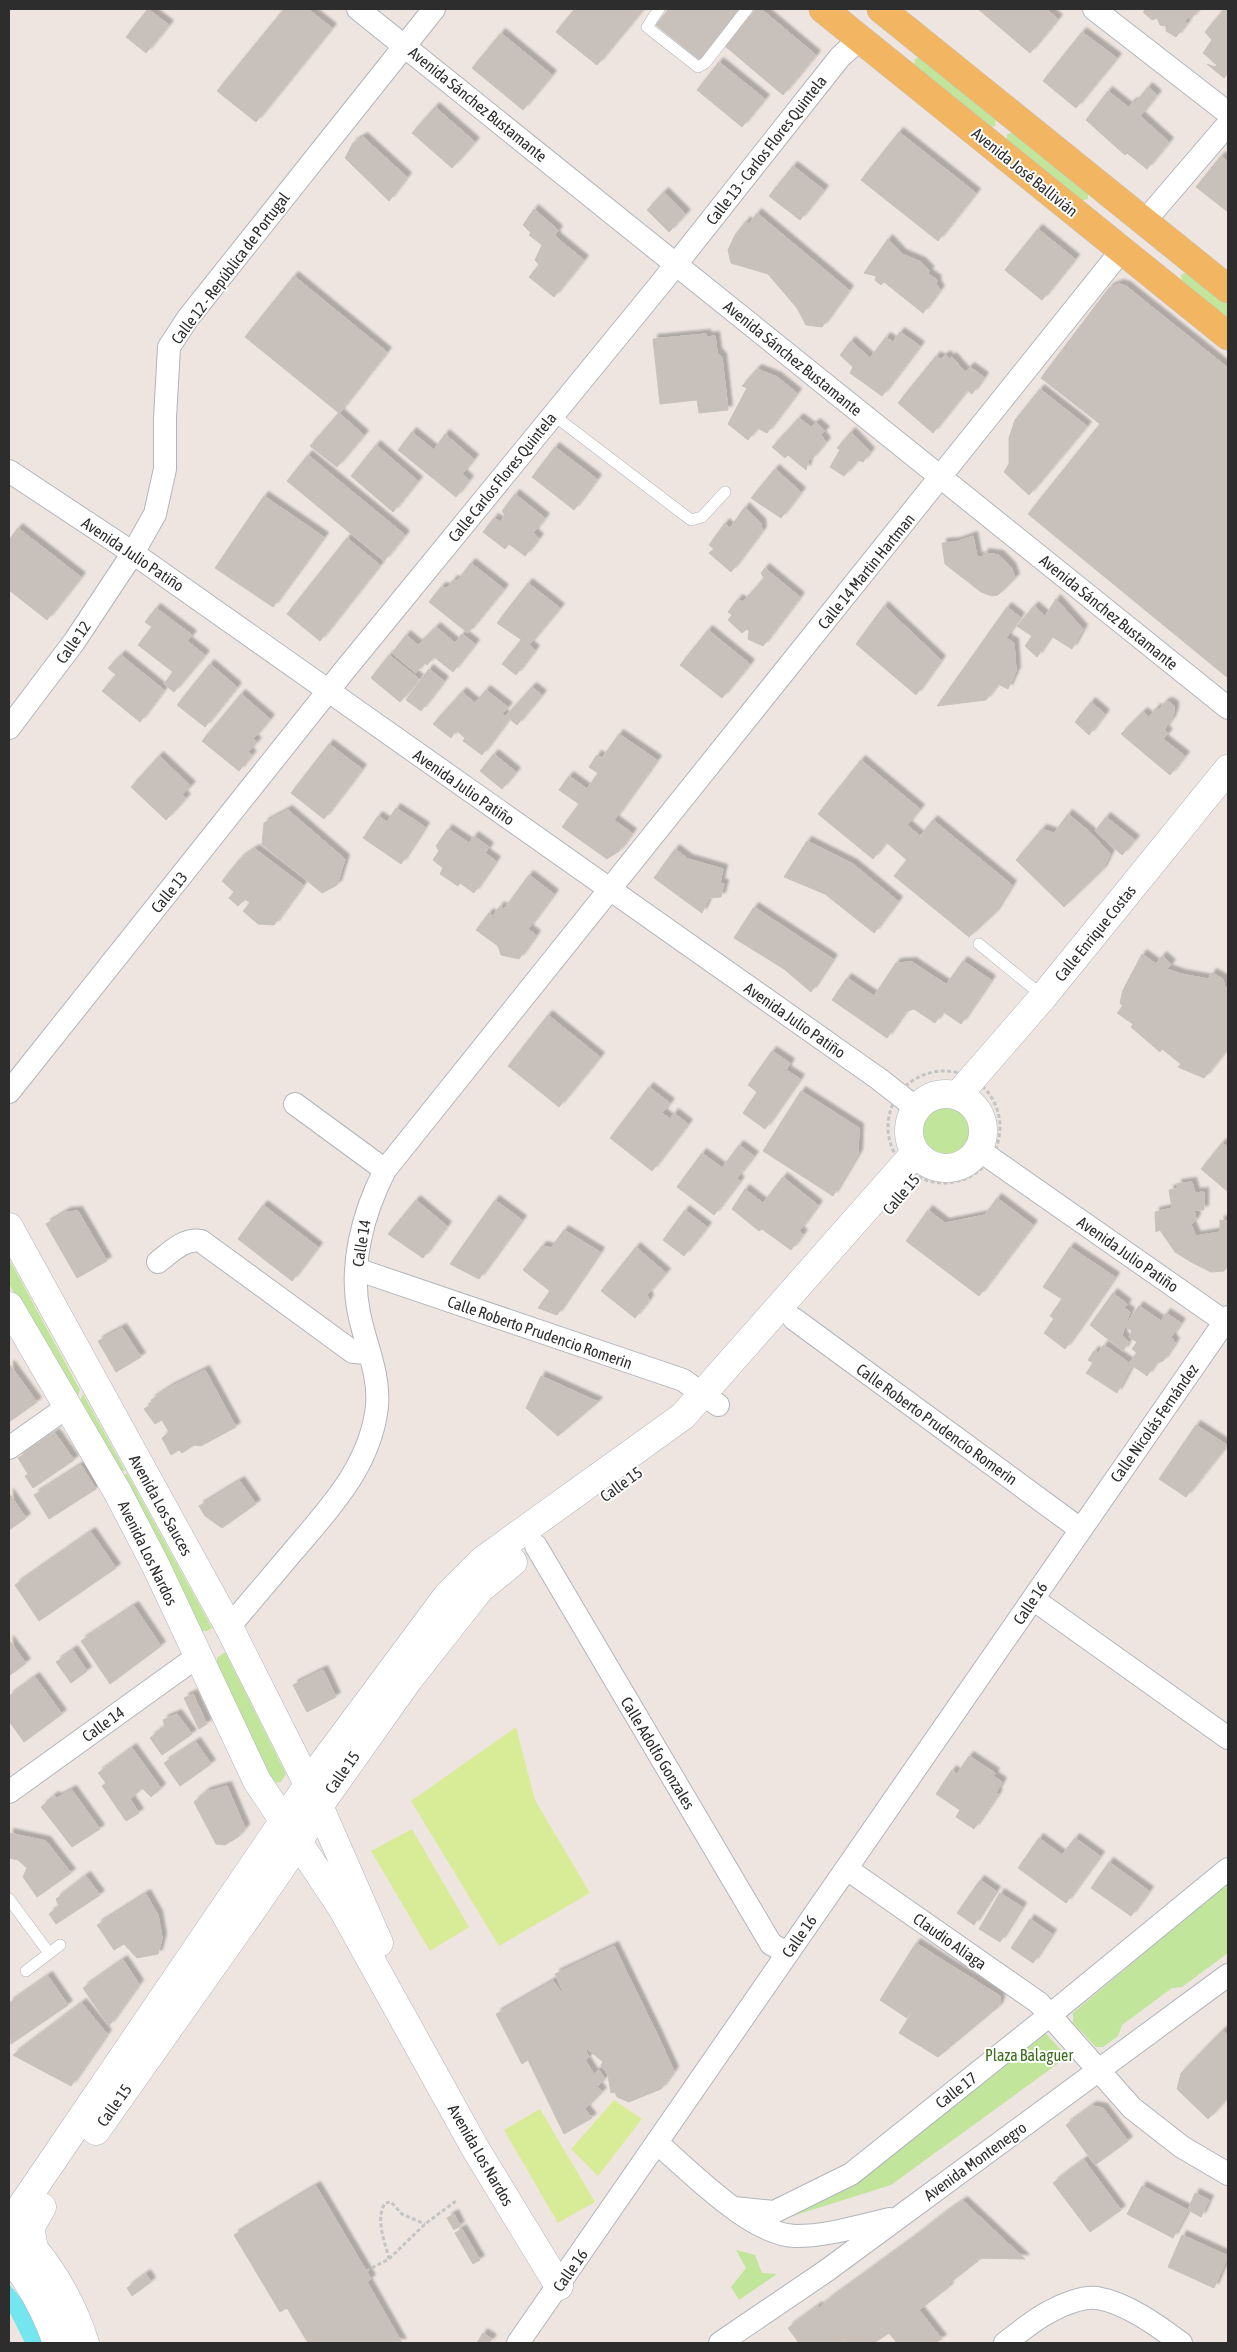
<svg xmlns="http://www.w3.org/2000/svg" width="1237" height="2352" font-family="'Asap Condensed',sans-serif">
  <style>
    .green { fill: #c2e59c }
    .pitch { fill: #d8ec98 }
    .water { fill: #73e6f0 }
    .building { fill: #c7c0bb; stroke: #cac1b9; filter: url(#shadow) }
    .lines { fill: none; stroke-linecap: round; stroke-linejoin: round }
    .lane-casing { stroke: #b0b5bd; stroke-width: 12 }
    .street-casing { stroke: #b0b5bd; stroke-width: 24 }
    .secondary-casing { stroke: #b0b5bd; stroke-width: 29 }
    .primary-casing { stroke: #c4c4c4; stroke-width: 29 }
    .path { stroke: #c4c4c4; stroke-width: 3; stroke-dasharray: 4 2.5; stroke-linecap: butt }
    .lane { stroke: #fff; stroke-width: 11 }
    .street { stroke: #fff; stroke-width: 22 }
    .secondary { stroke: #fff; stroke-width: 28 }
    .primary { stroke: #f2b561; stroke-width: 28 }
    .labels { text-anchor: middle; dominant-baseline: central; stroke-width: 4; stroke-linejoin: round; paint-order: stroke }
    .street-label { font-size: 16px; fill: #2d2d2d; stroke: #fff }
    .park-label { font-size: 16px; fill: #3b6c1a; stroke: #fff }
  </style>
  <defs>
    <filter id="shadow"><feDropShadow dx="4.5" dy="-4.5" stdDeviation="1" flood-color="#0004"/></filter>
  </defs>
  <rect width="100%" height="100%" fill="#eee5e0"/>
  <path class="green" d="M921,56L996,119L995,126L989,127L914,65L915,59Z
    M1014,133L1088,192V199L1080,201L1007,142V134Z
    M1185,273L1190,274L1228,305V320L1182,283L1181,275Z
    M923 1130a24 24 0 1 1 48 0a24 24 0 1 1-48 0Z
    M9,1259L80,1390L76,1402L9,1284Z
    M83,1394L125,1470L118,1475L78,1406Z
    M127,1473L212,1628L207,1631H201L120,1478Z
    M225,1652L286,1774L281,1782L272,1783L217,1662V1658Z
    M1228,1883V1953L1182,1987L1172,1988L1122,2025L1118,2036L1103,2047H1096L1073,2023V2013Z
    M1038,2025L1062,2051L1063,2059L1056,2065L891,2185L783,2219Z
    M736,2250L755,2255L762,2273L777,2274L739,2300L731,2287L746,2268Z"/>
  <path class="pitch" d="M516,1727L535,1800L590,1893L499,1946L411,1801Z
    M412,1829L469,1927L430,1951L371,1851Z
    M614,2100L642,2119L598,2176L571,2149Z
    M540,2109L595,2202L558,2223L504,2130Z"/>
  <path class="water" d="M9,2284L33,2313L43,2343H25L9,2311Z"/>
  <path class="building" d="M148,9L169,25L146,53L126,37Z
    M284,9H308L332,28L256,122L217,91Z
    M575,9H643L597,65L556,32Z
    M575,9H643L597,65L556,32Z
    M669,9H742L700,60L656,25Z
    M669,9H742L700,60L656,25Z
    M756,9H761L816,55L783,95L725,46Z
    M978,9H1046L1058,19L1030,53Z
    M1146,9H1196L1197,11L1191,19L1188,17L1185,21L1187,23L1176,37L1166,31V26L1160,25L1157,18L1152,20L1143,12Z
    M1224,9L1228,12V73L1224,78L1207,64L1215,67L1217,65L1203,53L1212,40L1205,32Z
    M1082,32L1117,58L1076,108L1043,81Z
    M501,33L552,75L523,110L472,68Z
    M719,62L765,99L742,127L697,90Z
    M1148,87L1157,95L1140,116L1169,142L1147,169L1127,153L1125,155L1086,120L1108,91L1128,107L1133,102L1135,103Z
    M435,107L475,142L452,168L412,133Z
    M899,132L976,193L938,241L861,180Z
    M363,137L407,177L389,201L345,158L353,143Z
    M1221,156L1228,162V212L1196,187Z
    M793,166L824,190L800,220L769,196Z
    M664,192L686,214L669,232L647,210Z
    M534,209L558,230L555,235L557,238L584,260L554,297L529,277L539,265L535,260L542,245L529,235L531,233L523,225Z
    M757,213L849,290L822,327L806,325L797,308L768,274L731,263L728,250L735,235L746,221L749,224Z
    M1038,229L1075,259L1042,300L1005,270Z
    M1038,229L1075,259L1042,300L1005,270Z
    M888,239L902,254L921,262L930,271L927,273L937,280L936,284L940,290L923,313L884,282L881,285L875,280L876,276L864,273Z
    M294,276L387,352L339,413L245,337Z
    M1119,284L1126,286L1228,368V678L1028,514L1100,424L1041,378L1109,288Z
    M900,332L920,346L882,396L850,373L853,367L840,355L851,341L870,358L886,337L893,342Z
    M706,334L707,337L715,336L717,352L722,358L728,410L699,413L697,400L660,404L653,339Z
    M946,355L949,359L952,357L965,372L970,367L984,377L972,394L967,390L933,433L898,403L936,356L941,359Z
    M757,369L777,377L797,393L767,433L757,428L748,440L728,424L747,388L742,386Z
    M1040,389L1087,426L1029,495L1004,472L1009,464V438L1015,420Z
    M339,413L364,435L337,467L310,446Z
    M799,418L811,427L816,423L825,431L821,435L826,442L811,460L809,458L806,470L788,455L785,458L772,447Z
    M1112,425L1157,463L1091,544L1048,509Z
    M412,432L434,450L445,434L474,459L462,474L469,480L456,497L398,450Z
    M851,432L870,452L863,462L858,460L844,476L830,467L840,450L837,448Z
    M376,445L418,481L393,512L351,476Z
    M555,447L597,479L574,510L532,477Z
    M308,455L405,535L384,561L287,481Z
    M775,469L801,492L781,518L751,498Z
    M515,494L545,518L533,533L539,538L525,556L509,544L505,549L483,532L494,518L500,522L505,515L502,511Z
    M264,496L324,537L273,607L215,568Z
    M745,507L761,523L762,531L731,572L709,553L714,549L709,545L725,523L730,528Z
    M18,528L81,577L47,620L9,590V540Z
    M973,536L977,557H983L984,553L999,555L1011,567L1015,578L998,595L992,596L981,592L945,564L942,543L956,542Z
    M347,538L380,565L320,641L287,614Z
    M471,563L504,589L468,633L429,602L441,587L447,588L453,580L457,581Z
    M765,568L800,597L763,646L748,639L749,631L747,629L742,633L728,620L732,615L728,612L738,599L743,602L764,578L761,573Z
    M528,583L560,608L529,645L497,623Z
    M1056,599L1083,629L1072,649L1051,636L1037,657L1025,646L1032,636L1017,626L1034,606L1045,616Z
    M884,606L941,660L916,695L856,644Z
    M1007,607L1020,617L1006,638L1014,643L1016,671L1008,689L998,684L986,700L937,706Z
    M156,608L192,635L187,641L205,655L174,692L164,684L173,672L138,645L152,627L145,622Z
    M436,627L455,643L462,634L475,644L453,672L434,657L427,665L424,662L416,673L392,653L406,635L418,645Z
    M708,630L750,664L722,698L680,665Z
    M522,639L535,650L516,675L502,664Z
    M121,655L164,690L140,722L102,691L116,675L108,668Z
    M389,655L419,679L400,702L371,678Z
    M210,664L237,687L205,727L177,705Z
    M429,669L444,681L421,711L406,700Z
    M532,687L542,695L517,725L506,716Z
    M486,690L508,707L502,714L509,719L482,755L463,741L465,738L456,730L451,738L433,724L462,692L475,703Z
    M241,694L270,719L253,739L257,742L248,752L252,755L239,771L202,741Z
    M1091,702L1105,714L1089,735L1075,722Z
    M1169,702L1174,706V712L1171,720L1164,730L1168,733L1163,739L1185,756L1170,775L1121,734L1143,712L1149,717L1156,708L1159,710L1164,703Z
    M619,734L657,760L614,820L632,833L619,851L607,859L562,827L579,804L559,790L569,776L587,789L598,773L589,767L597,755L602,758Z
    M329,744L362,769L324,819L291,793Z
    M494,754L516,772L502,789L480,771Z
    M159,756L191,786L182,795L186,798L166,820L131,787Z
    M861,760L920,809L907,825L920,836L933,820L1012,885L994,914L969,937L894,876L907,860L886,842L873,859L818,814Z
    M396,808L425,827L401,864L363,838L378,816L387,822Z
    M288,810L345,859L337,885L322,893L262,844L264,823Z
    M1068,814L1090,832L1110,854L1102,870L1064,907L1016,860L1042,829L1054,833Z
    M1106,817L1135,840L1122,855L1095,831Z
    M448,829L469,843L474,836L489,847L485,853L496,861L474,893L460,883L458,886L440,874L443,868L433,860L439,851L436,846Z
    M807,841L853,864L898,901L874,933L825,894L784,877Z
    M255,849L303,885L274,925L258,924L243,911L250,903L245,899L238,906L229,898L234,892L222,881L240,859Z
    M675,849L688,859L723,869L720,883L724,884L721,897L709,898L702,913L654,878Z
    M529,875L554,894L528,929L536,935L519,959L501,955L498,946L476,930L489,913L493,916L500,906L504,909Z
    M754,907L833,959L811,992L784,969L734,938Z
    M1142,954L1156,964L1162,956L1171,964L1167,969L1181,974L1208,979L1212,973L1223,979L1224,985L1228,989V1048L1204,1078L1178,1067L1181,1064L1162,1049L1160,1052L1131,1027L1133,1024L1117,1013L1123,1006L1120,1003L1123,990Z
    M963,961L991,980L961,1024L942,1011L956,991L946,985Z
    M912,962L956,991L935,1023L914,1009L905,1012L887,1038L832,1000L847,978L874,996L896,963Z
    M548,1015L600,1057L559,1107L508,1066Z
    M772,1051L790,1063L786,1070L800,1079L765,1129L743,1113L757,1092L748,1085Z
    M649,1087L670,1103L662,1113L670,1119L674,1113L688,1124L652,1171L610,1138Z
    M801,1091L859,1128L858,1154L833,1196L763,1151Z
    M1222,1143L1228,1147V1192L1201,1169Z
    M739,1145L754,1156L736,1179L722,1168Z
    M702,1153L740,1181L714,1215L677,1187Z
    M783,1177L794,1186L773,1212L803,1234L791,1250L762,1229L759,1231L732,1209L745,1189L763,1203Z
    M1192,1182L1195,1193L1204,1192V1210H1194L1196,1219L1191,1225L1196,1236L1220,1232V1220L1228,1221V1266L1224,1271L1211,1272L1191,1262L1175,1252L1160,1230L1156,1232L1155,1212L1172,1208L1169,1190L1178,1188L1177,1184Z
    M794,1186L818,1205L799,1231L773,1212Z
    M997,1198L1033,1225L979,1296L906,1241L928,1210L945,1223L985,1215Z
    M416,1200L447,1226L423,1258L388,1234Z
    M495,1200L522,1220L479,1279L450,1264Z
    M263,1205L318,1247L292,1281L238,1239Z
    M685,1210L707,1227L684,1256L663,1240Z
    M78,1211L107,1261L77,1278L46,1224L66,1212Z
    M564,1230L600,1252L557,1315L538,1308L550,1291L523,1270L542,1246L551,1248Z
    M636,1247L666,1273L647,1295L649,1300L635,1318L601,1291Z
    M1070,1247L1115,1277L1076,1334L1050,1316L1062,1299L1043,1287Z
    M1113,1293L1127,1304L1124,1308L1130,1312L1122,1335L1128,1342L1123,1351L1090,1325Z
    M1139,1306L1161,1321L1166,1313L1181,1323L1171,1337L1175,1343L1163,1361L1155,1364L1147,1376L1129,1363L1137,1353L1132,1349L1137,1342L1129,1337L1132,1331L1125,1326Z
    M1054,1319L1076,1334L1065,1349L1044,1333Z
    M122,1328L141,1357L116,1372L98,1341Z
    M1104,1345L1132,1365L1117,1393L1086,1373L1093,1363L1088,1360L1094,1351L1098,1353Z
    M10,1365L37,1402L9,1422V1366Z
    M205,1370L236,1427L201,1446L194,1445L182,1453L179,1450L171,1455L162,1438L169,1432L162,1420L155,1424L144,1409L152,1404L151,1400L169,1388Z
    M541,1376L598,1402L558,1436L526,1408Z
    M1196,1425L1227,1445L1186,1497L1159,1479Z
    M55,1433L74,1460L33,1488L25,1476L28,1474L18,1458Z
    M81,1465L96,1489L49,1519L34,1495Z
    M240,1481L256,1504L222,1528L205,1516L199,1506Z
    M9,1493L26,1518L9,1530Z
    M91,1532L116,1568L39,1621L15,1585Z
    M134,1606L161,1646L110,1684L81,1641Z
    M9,1640L26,1663L9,1676Z
    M73,1650L87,1671L71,1683L56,1662Z
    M323,1670L336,1697L307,1712L293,1685Z
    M35,1677L62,1714L24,1742L9,1721V1696Z
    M193,1694L207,1724L199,1729L184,1698Z
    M177,1714L192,1734L162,1755L150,1738L165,1726L163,1720Z
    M196,1742L211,1764L180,1786L164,1763Z
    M132,1748L161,1788L151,1797L142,1788L130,1799L139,1813L126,1821L102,1786L106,1783L98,1773Z
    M969,1756L995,1773L993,1776L1002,1782L996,1793L998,1794L974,1829L956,1817L960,1810L936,1794L952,1770L957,1774Z
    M227,1786L245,1828L238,1837L225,1845L216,1844L194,1802L206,1792Z
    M72,1790L100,1829L72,1847L41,1807L54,1796L57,1798Z
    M9,1833L46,1841L71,1873L37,1897L23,1877L27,1868L18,1860L9,1858Z
    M1039,1838L1062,1855L1075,1838L1100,1856L1066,1903L1018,1868Z
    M1109,1862L1149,1891L1131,1916L1091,1888Z
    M86,1876L100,1895L56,1924L49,1914L59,1906L56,1899Z
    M980,1880L996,1891L974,1925L957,1913Z
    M1000,1893L1022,1907L1000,1942L979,1929Z
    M146,1894L158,1915L162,1938L158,1954L137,1958L124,1944L114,1950L97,1925Z
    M1030,1919L1052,1934L1033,1963L1011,1948Z
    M916,1943L944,1961L907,2018L880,2000Z
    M614,1946L657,2034L603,2062L584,2046L559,2061L542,2028L566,1998L555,1974Z
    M123,1960L139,1984L109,2026L83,1988Z
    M944,1961L1000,1996V2002L998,2007L938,2057L899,2033Z
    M48,1976L68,2005L11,2044L9,2003Z
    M553,1981L566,1998L542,2028L559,2061L584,2046L589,2057L585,2060L594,2074L599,2070L605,2079L597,2086L602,2092L585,2109L592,2118L564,2134L528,2060L522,2064L496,2014Z
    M82,2003L107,2034L71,2086L13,2055Z
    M1223,2030L1228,2036V2098L1208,2119L1177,2089L1181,2073Z
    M657,2034L674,2071L661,2089L629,2102L617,2097L615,2092L611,2093L608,2075L601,2065L603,2062Z
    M1092,2106L1103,2108L1128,2141L1095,2165L1066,2125Z
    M1084,2160L1121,2210L1090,2232L1053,2183Z
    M316,2186L371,2279L367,2282L402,2343H308L287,2308L280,2312L234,2235Z
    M1142,2186L1188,2210L1173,2238L1127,2214Z
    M1195,2193L1209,2200L1201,2217L1188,2210Z
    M963,2201L1025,2259L974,2258L943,2215Z
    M454,2214L460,2226L454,2230L447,2218Z
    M943,2215L978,2261L947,2285L912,2239Z
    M462,2229L480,2260L473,2264L455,2233Z
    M1182,2235L1228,2256L1214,2288L1168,2267Z
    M912,2239L949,2287L919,2310L882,2261Z
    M882,2261L919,2310L889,2333L852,2283Z
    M146,2274L151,2282L132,2296L127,2288Z
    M852,2283L889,2333L874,2343H864L831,2298Z
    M831,2298L864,2343H846L820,2307Z
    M818,2306L845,2343H799L788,2328Z
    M919,2310L942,2339L935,2343H897L889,2333Z
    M483,2333L492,2339L489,2343H477Z"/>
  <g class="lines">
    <defs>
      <path id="lane" d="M659,9L647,27L698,67L705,63L747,9
        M552,414L691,520L702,517L725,492
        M979,944L1044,997
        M9,1899L49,1953
        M26,1971L60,1945"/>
      <path id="street" d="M358,9L1228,708
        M1094,9L1228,113
        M1144,222L1228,124
        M9,471L133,553L879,1079L916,1108
        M9,728L74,642L133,553L155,514L165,469V418L169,347L188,318L434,9
        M9,1092L344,671L662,282L840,57L860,39
        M295,1104L385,1170
        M979,1150L1228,1324
        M158,1262C171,1252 184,1238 201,1241L353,1352L369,1353
        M356,1269L683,1380L718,1405
        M794,1319L1080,1529
        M9,1448L67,1407
        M536,1546L771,1944L787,1953
        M1033,1599L1228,1738
        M229,1627C251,1601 273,1575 295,1549C331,1507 371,1464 377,1406C380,1374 365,1344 359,1313C349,1265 363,1213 385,1170L1121,251
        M9,1792L198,1656
        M847,1869L1039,2003L1132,2108L1182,2147L1228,2174
        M657,2143C690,2171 752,2236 796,2236C827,2236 860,2226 890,2219
        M734,2208L774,2212L851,2174L1050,2015L1228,1869
        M518,2343L1228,1317
        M720,2343L826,2271L1228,1975
        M1005,2343C1019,2333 1033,2320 1049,2312C1061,2305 1083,2296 1097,2298C1127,2303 1158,2326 1181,2343"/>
      <path id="secondary" d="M909 1131a37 37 0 1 1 74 0a37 37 0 1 1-74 0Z
        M958,1095L1043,997L1228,769
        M9,1227L229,1627L319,1806L379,1943
        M9,1306L117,1491L156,1566L257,1781L342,1908L475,2148L559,2286
        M96,2131L257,1903L298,1843L319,1806L409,1679L480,1589L513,1562
        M22,2235C51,2266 72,2303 85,2343
        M34,2248L30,2228L42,2207
        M9,2256C30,2282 46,2311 57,2343
        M11,2259L14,2227L23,2204L323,1763L447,1596L483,1560L683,1416L915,1153"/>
      <path id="primary" d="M823,9L1228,336
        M881,9L1228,289"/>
    </defs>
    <use href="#lane" class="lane-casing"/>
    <use href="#street" class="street-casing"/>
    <use href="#secondary" class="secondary-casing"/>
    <use href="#primary" class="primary-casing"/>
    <path class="path" d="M888 1127a56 56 0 1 1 112 0a56 56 0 1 1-112 0Z
      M389,2259C385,2242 375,2219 385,2203L391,2202L402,2214L425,2224
      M366,2271L389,2259L425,2224L456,2201"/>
    <use href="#lane" class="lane"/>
    <use href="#street" class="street"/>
    <use href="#secondary" class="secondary"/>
    <use href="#primary" class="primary"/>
  </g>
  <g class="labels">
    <g class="street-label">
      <text transform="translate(478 104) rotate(39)">Avenida Sánchez Bustamante</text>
      <text transform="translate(766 150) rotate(-52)">Calle 13 - Carlos Flores Quintela</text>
      <text transform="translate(1025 172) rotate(39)">Avenida José Ballivián</text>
      <text transform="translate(230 268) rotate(-53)">Calle 12 - República de Portugal</text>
      <text transform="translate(793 358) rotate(39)">Avenida Sánchez Bustamante</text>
      <text transform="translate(502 477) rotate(-51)">Calle Carlos Flores Quintela</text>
      <text transform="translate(133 554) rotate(34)">Avenida Julio Patiño</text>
      <text transform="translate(866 571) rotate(-51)">Calle 14 Martin Hartman</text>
      <text transform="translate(1109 612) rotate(39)">Avenida Sánchez Bustamante</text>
      <text transform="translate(73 642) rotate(-55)">Calle 12</text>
      <text transform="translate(464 787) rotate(35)">Avenida Julio Patiño</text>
      <text transform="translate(169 892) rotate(-51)">Calle 13</text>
      <text transform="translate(1095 933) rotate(-51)">Calle Enrique Costas</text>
      <text transform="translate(795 1020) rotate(35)">Avenida Julio Patiño</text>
      <text transform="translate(901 1194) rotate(-50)">Calle 15</text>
      <text transform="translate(361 1243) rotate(-81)">Calle 14</text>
      <text transform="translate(1128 1254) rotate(35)">Avenida Julio Patiño</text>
      <text transform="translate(540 1332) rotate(19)">Calle Roberto Prudencio Romerin</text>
      <text transform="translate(1154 1423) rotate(-55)">Calle Nicolás Fernández</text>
      <text transform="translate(937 1424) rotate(36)">Calle Roberto Prudencio Romerin</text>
      <text transform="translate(621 1484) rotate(-36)">Calle 15</text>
      <text transform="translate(161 1505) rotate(61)">Avenida Los Sauces</text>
      <text transform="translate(148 1553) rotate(64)">Avenida Los Nardos</text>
      <text transform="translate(1030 1603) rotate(-56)">Calle 16</text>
      <text transform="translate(103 1724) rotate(-36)">Calle 14</text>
      <text transform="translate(658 1753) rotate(59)">Calle Adolfo Gonzales</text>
      <text transform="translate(342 1772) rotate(-55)">Calle 15</text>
      <text transform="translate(799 1936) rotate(-55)">Calle 16</text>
      <text transform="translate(950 1941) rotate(35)">Claudio Aliaga</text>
      <text transform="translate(956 2090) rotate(-38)">Calle 17</text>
      <text transform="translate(114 2105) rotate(-55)">Calle 15</text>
      <text transform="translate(481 2155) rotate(60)">Avenida Los Nardos</text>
      <text transform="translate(975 2161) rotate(-36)">Avenida Montenegro</text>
      <text transform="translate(570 2270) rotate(-55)">Calle 16</text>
    </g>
    <g class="park-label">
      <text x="1029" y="2055">Plaza Balaguer</text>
    </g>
  </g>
  <rect width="1237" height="2352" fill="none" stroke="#2d2d2d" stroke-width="20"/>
</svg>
